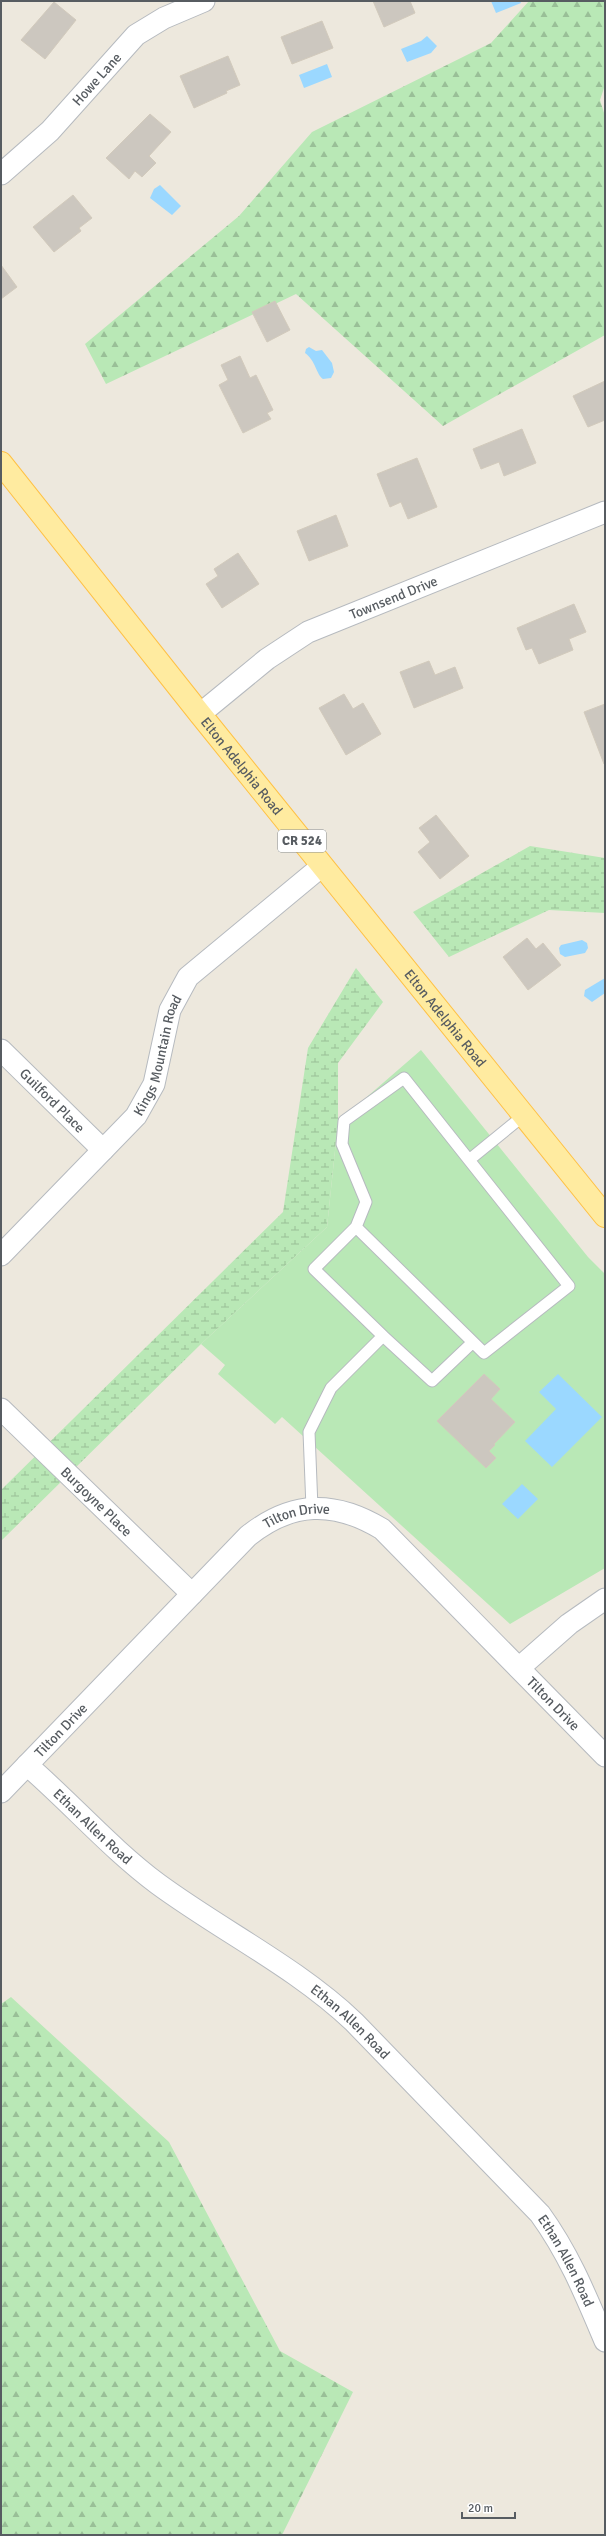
<svg xmlns="http://www.w3.org/2000/svg" width="606" height="2536" font-family="Signika,sans-serif">
  <style>
    .forest { fill: url(#forest-firs) }
    .wetland { fill: url(#wetland-marsh) }
    .green { fill: #b9e8b6 }
    .water { fill: #9bd8ff }
    .building { fill: #ccc7bf; stroke: #d2cabc }
    .lines { fill: none; stroke-linecap: round; stroke-linejoin: round }
    .lane-casing { stroke: #b6babf; stroke-width: 13 }
    .street-casing { stroke: #b6babf; stroke-width: 23 }
    .primary-casing { stroke: #ffc144; stroke-width: 24 }
    .lane { stroke: #fff; stroke-width: 11 }
    .street { stroke: #fff; stroke-width: 21 }
    .primary { stroke: #ffeba0; stroke-width: 22 }
    .labels { text-anchor: middle; dominant-baseline: central; stroke-width: 3; stroke-linejoin: round; paint-order: stroke }
    .shield { fill: #fff; stroke: #898d90; stroke-width: 1 }
    .shield-label { font-size: 13px; font-weight: bold; fill: #575c61 }
    .street-label { font-size: 14px; fill: #575c61; stroke: #fff }
  </style>
  <defs>
    <pattern id="forest-firs" width="22" height="20" patternUnits="userSpaceOnUse"><rect width="22" height="20" fill="#b9e8b6"/><path d="M5 1l3.5 6h-7zM16 11l3.5 6h-7z" fill="#99bf97"/></pattern>
    <pattern id="wetland-marsh" width="20" height="14" patternUnits="userSpaceOnUse"><rect width="20" height="14" fill="#b9e8b6"/><path d="M1 5h8M5 5V1M11 12h8M15 12V8" fill="none" stroke="#99bf97"/></pattern>
  </defs>
  <rect width="100%" height="100%" fill="#ede8dd"/>
  <path class="forest" d="M529,1H605V85L600,100L605,116V335L443,426L296,294L106,384L85,344L239,216L312,132L491,43Z
    M11,1997L169,2142L280,2351L353,2392L282,2535H1V2004Z"/>
  <path class="wetland" d="M530,846L605,858V913L549,910L449,957L413,912Z
    M356,968L383,1002L338,1063V1122L327,1227L201,1344L1,1541V1490L283,1212L308,1048Z"/>
  <path class="green" d="M421,1050L588,1257L605,1274V1568L510,1624L282,1417L275,1424L218,1374L225,1365L201,1344L327,1227L338,1122Z"/>
  <path class="water" d="M491,1H520L521,3L496,13Z
    M427,36L437,46L431,53L407,62L401,49L421,41Z
    M327,64L332,77L304,88L299,75Z
    M160,185L181,206L172,215L150,198L154,189Z
    M309,347L316,351L322,350L332,363L334,372L331,378L323,379C316,374 316,361 305,353L306,349Z
    M582,940L587,943L588,948L585,953L565,957L560,954L559,948L561,945Z
    M605,978V993L592,1002L584,996L585,990Z
    M558,1374L602,1417L552,1467L525,1441L556,1409L539,1392Z
    M522,1484L538,1499L518,1519L502,1504Z"/>
  <path class="building" d="M373,1H410L415,13L384,27Z
    M54,2L76,20L45,59L21,40Z
    M322,21L333,48L292,64L281,37Z
    M228,56L240,85L226,91L227,93L194,108L180,76Z
    M150,114L171,132L149,156L156,163L142,177L135,171L129,179L106,158Z
    M73,195L92,218L79,228L81,231L54,252L33,227Z
    M1,265L17,287L1,299Z
    M275,301L290,330L267,342L252,312Z
    M240,356L250,378L256,375L273,410L267,413L271,419L243,433L219,385L228,380L221,365Z
    M605,381V420L588,427L573,396Z
    M522,429L536,463L504,476L499,462L481,469L473,449Z
    M417,458L437,507L408,519L401,502L390,507L377,474Z
    M336,515L348,546L309,561L297,531Z
    M238,553L259,584L222,608L206,584L218,576L214,569Z
    M574,604L586,632L569,639L573,650L539,664L532,648L526,650L517,628Z
    M429,661L435,675L455,667L463,688L414,708L400,672Z
    M344,694L353,709L363,703L381,734L346,755L319,708Z
    M605,704V764H604L584,712Z
    M436,815L469,856L440,879L418,852L430,842L419,828Z
    M527,938L536,949L543,943L561,965L528,990L503,957Z
    M484,1374L500,1389L491,1399L515,1422L494,1444L495,1445L489,1451L496,1458L486,1468L437,1421Z"/>
  <g class="lines">
    <defs>
      <path id="lane" d="M356,1227L366,1202L342,1144L344,1121L404,1078L469,1160
        M383,1336L432,1381L473,1342
        M312,1508L309,1432L331,1388L383,1336L314,1269L356,1227L484,1353L569,1286L469,1160L523,1116"/>
      <g id="street">
        <path id="s1" d="M1,174L50,131L136,35L164,18L204,1"/>
        <path id="s2" d="M200,714L267,659L308,632L605,512"/>
        <path id="s3" d="M1,1050L103,1150"/>
        <path id="s4" d="M1,1255L136,1116L154,1084L170,1010L188,977L322,866"/>
        <path id="s5" d="M1,1409L192,1594"/>
        <path d="M519,1668L569,1624L605,1599"/>
        <path id="s6" d="M27,1765C72,1804 111,1849 158,1884C222,1931 296,1967 354,2022L540,2214C569,2254 586,2296 605,2341"/>
        <path id="s7" d="M1,1792L248,1536C292,1501 334,1500 382,1529L605,1756"/>
      </g>
      <g id="primary">
        <path id="s8" d="M1,463L200,714L605,1216"/>
      </g>
    </defs>
    <use href="#lane" class="lane-casing"/>
    <use href="#street" class="street-casing"/>
    <use href="#primary" class="primary-casing"/>
    <use href="#lane" class="lane"/>
    <use href="#street" class="street"/>
    <use href="#primary" class="primary"/>
  </g>
  <g class="labels">
    <rect class="shield" x="278" y="830" width="48" height="22" rx="3"/>
    <g class="shield-label">
      <text x="302" y="841">CR 524</text>
    </g>
    <g class="street-label">
      <text stroke="none"><textPath href="#s1" startOffset="135">Howe Lane</textPath></text>
      <text stroke="none"><textPath href="#s2" startOffset="228">Townsend Drive</textPath></text>
      <text stroke="none"><textPath href="#s8" startOffset="387">Elton Adelphia Road</textPath></text>
      <text stroke="none"><textPath href="#s8" startOffset="711">Elton Adelphia Road</textPath></text>
      <text stroke="none"><textPath href="#s4" startOffset="259">Kings Mountain Road</textPath></text>
      <text stroke="none"><textPath href="#s3" startOffset="72">Guilford Place</textPath></text>
      <text stroke="none"><textPath href="#s5" startOffset="133">Burgoyne Place</textPath></text>
      <text stroke="none"><textPath href="#s7" startOffset="410">Tilton Drive</textPath></text>
      <text stroke="none"><textPath href="#s7" startOffset="745">Tilton Drive</textPath></text>
      <text stroke="none"><textPath href="#s7" startOffset="86">Tilton Drive</textPath></text>
      <text stroke="none"><textPath href="#s6" startOffset="90">Ethan Allen Road</textPath></text>
      <text stroke="none"><textPath href="#s6" startOffset="414">Ethan Allen Road</textPath></text>
      <text stroke="none"><textPath href="#s6" startOffset="738">Ethan Allen Road</textPath></text>
    </g>
  </g>
  <rect width="606" height="2536" fill="none" stroke="#575c61" stroke-width="4"/>
  <path d="M462 2512v6h53v-6" fill="none" stroke="#575c61" stroke-width="2"/>
  <text x="468" y="2512" font-size="12" fill="#575c61" stroke="#ffffff" stroke-width="3" paint-order="stroke">20 m</text>
</svg>
